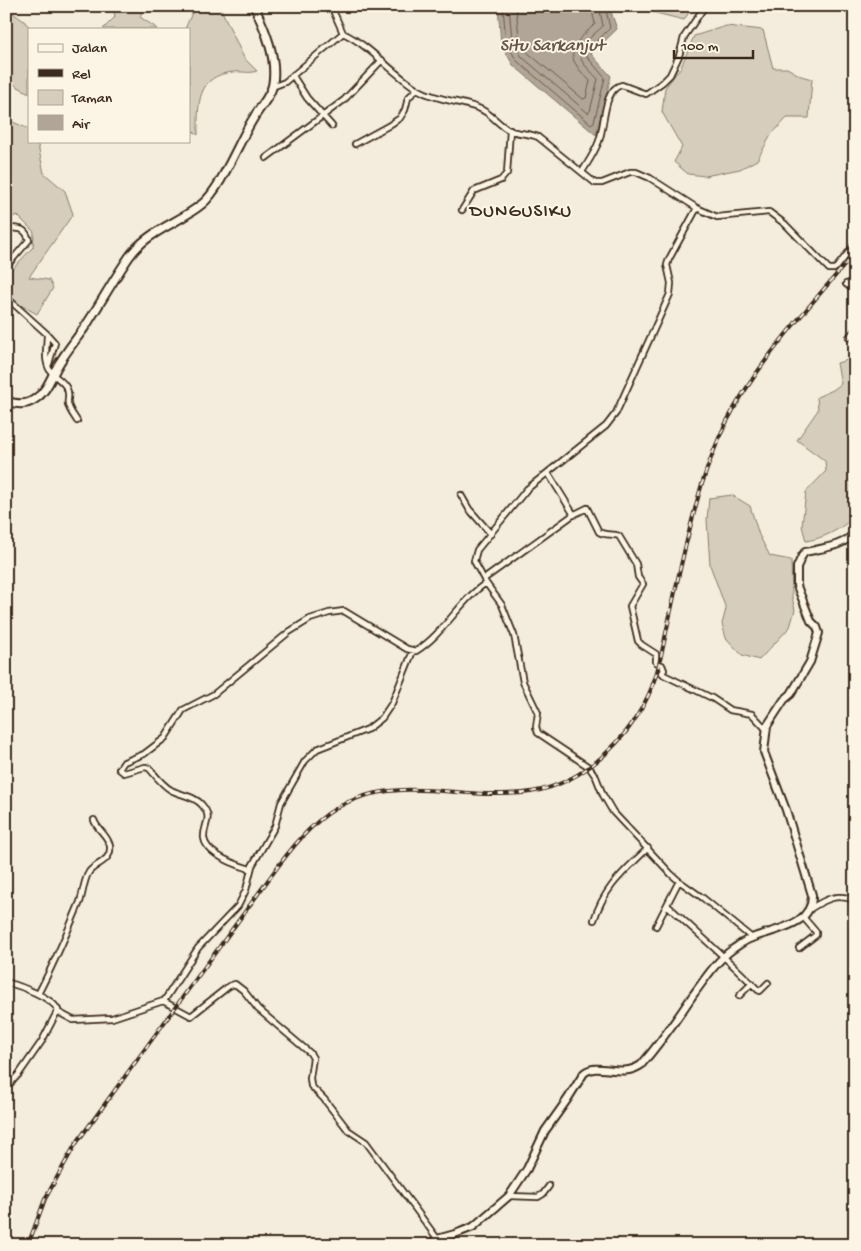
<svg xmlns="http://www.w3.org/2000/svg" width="861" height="1251" font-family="'Gochi Hand',sans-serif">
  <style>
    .green { fill: #d6cdbd; stroke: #887c6e }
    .water { fill: #b0a596; stroke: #817466 }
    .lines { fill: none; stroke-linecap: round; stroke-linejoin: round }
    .shore { stroke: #6a5b4e; stroke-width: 1 }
    .street-casing { stroke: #3b2a1e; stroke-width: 8 }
    .secondary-casing { stroke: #3b2a1e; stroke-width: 10 }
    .primary-casing { stroke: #3b2a1e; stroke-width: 11 }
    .street { stroke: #fcf5e5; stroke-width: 4.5 }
    .secondary { stroke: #fcf5e5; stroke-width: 6 }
    .primary { stroke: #fcf5e5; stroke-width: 7 }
    .rail-casing { stroke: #3b2a1e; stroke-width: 4 }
    .rail { stroke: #fcf5e5; stroke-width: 2; stroke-dasharray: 5.5; stroke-linecap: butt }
    .labels { text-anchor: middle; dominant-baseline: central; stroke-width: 4; stroke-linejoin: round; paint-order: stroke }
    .water-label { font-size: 18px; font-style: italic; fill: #645548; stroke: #fcf5e5 }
    .quarter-label { font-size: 19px; letter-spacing: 1px; fill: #3b2a1e; stroke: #fcf5e5 }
  </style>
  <rect width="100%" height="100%" fill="#f4eddd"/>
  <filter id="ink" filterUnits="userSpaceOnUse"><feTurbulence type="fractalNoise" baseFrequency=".02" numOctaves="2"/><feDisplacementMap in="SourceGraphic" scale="10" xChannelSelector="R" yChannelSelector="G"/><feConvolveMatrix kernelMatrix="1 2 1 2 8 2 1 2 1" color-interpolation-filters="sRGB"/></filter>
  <g filter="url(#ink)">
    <path class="green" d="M113,6H144L140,17L158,29H103L115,17Z
      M195,6L220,7L244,58L257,71C249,74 242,71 234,72C196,75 198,105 198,135L189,128V29H185Z
      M628,6H693L684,20Z
      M6,8L24,21L31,29H29V93L13,84L6,77Z
      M726,26L763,30L773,68H787L801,76L812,79L809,118H787L771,135L757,160L740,169L705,176L688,174L674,162L682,147L662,112L665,88L681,67L694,36Z
      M6,119L29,129V141H37L44,173L65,191L73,214L29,277L49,280L53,288L37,314L6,297V276L33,247L34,232L17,215L6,220Z
      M855,358V516C841,529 825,538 806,541L802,526L806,492L826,471L825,461L797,440L818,410L817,397L833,390L841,384L837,363Z
      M732,495L750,506L759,535L770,556L791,560L792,597L795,610L790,627L759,660L742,655L726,638L722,624L726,609L710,565L707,520L709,498Z"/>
    <path class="water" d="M498,6H609L617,29L591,54L611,76L596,135L513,65L501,44Z"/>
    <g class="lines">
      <path class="shore" d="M503,6L506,43L517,61L591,124L594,122L605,78L588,58L586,54L588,50L610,28L605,6
        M509,6L512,41L522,57L588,113L590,111L598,79C593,73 586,68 582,61C574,48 595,34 603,26L599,6
        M516,6L519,38L527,52L583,99L586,98L590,81C586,76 580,72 577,66C564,49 584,35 595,24L591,6"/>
      <defs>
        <path id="street" d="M331,6L343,33
          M293,76L307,98L332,126
          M272,87L285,82L343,33C372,47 392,74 419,90C436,100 459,101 478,108C492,113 497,124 509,130C518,134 529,133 538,137L595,183H602L630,172H636L650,178L697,208L717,217L769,212L785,224L829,269H834L837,267L855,244
          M355,144L388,126L400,118L405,110L408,98L417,89
          M266,158L344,100L382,60
          M582,172C588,162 595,152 599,141C605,126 603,88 622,85L646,94L663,82L670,75L679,56L684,37L705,6
          M697,208L669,259L667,265L671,283L670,294L616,413L606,426L527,489L477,550L474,561L486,583L502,605L514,635L523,682L538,713L536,727L538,733L589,767L596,777L603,795L613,812L671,874L679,881L703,898L752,938
          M462,210L474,191L501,180L507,173L510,130
          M6,228C18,229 25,226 29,240L6,267
          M846,284L855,291
          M6,297L47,334C47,347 42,365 54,375C59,380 64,382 67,389C70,395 67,398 68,404C69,410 74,416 77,421
          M47,334L55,343L49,364
          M849,337L855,330
          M548,473L574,515
          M461,495L469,509L491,534
          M484,579L573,515L587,508L599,532C606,536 613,533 619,536L636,564L638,577L643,584L630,606L638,641L642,645L656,654V662L662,665L664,670L662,673L664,675L712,698L730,710L752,714L767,730
          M250,869C237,865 206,855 204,838C203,824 214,819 202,805C195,796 180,795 171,790C162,785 155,775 149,768L145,767L124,773L119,769L124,762L144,754L165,738L183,710L214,694L289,632L310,619L329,613L344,611L407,649L416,651C444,634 459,601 486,583
          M667,905C698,934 730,961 758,990L760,991L768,983
          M810,909C824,900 838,892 855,901
          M594,920C605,886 624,872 648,848
          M656,926L679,881
          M799,948L816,935V932L803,917
          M6,982C20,986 52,997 58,1010L42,1041L19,1074L6,1088
          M38,994C54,964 67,933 80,902C83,893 84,879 89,872C96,863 112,861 110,846C108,835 97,830 94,820
          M739,996L752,983
          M164,1001L198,948L238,906L246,890L252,866L275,826L281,803L305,761L317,749L368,729L382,718L392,703L413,651
          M58,1012L73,1020L112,1018L163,1001L191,1016L229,986L235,984L244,991L258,1009L310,1053L313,1058L310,1078L311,1086L324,1099L348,1130L366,1142L442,1245
          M509,1196L538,1197L543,1194L549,1186"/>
        <path id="secondary" d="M428,1245L437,1239L455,1234L473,1227L509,1196L527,1169L545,1131L567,1100L584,1073C598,1061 620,1079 641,1065C660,1043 677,1019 693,995C705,979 716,961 733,949C739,945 745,940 752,938C774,929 813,926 812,895L786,810L764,752L767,726L784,700L791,694L810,662L819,633L817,627L811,621L797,586V567L802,556L805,552C822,548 844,547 855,532"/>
        <path id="primary" d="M6,401C16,404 26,406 35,399C48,391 52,374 60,362C68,349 78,337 87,324C101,302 114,279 129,257C147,231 179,223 202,204C221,189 239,141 253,119C259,108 272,95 273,83C277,57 265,29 254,6"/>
      </defs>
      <use href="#street" class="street-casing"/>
      <use href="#secondary" class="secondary-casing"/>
      <use href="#primary" class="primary-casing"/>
      <use href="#street" class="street"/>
      <use href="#secondary" class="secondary"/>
      <use href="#primary" class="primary"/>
      <defs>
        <path id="rail" d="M28,1245L45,1199L75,1145L279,865C298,840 319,815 348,802C392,782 439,792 485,794C498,794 511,794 523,793C576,788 622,747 645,702C659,676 663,644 670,615C679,572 689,529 701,487C708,465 716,443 726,423C759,360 809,307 855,253"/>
      </defs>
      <use href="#rail" class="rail-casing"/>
      <use href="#rail" class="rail"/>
    </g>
  </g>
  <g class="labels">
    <g class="water-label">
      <text x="552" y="46">Situ Sarkanjut</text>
    </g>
    <g class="quarter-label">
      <text x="521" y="212">DUNGUSIKU</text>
    </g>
  </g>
  <rect width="861" height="1251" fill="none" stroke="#fcf5e5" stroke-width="25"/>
  <rect x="12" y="12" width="836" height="1226" fill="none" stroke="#3b2a1e" stroke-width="2" filter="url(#ink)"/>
  <rect x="28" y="28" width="162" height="115" fill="#fcf5e5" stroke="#afa495"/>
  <rect x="38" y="44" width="25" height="8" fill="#fcf5e5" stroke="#afa495"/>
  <text x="72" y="52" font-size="15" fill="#3b2a1e">Jalan</text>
  <rect x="38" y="69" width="25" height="8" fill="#3b2a1e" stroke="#afa495"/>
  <text x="72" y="78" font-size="15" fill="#3b2a1e">Rel</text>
  <rect x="38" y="90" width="25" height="15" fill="#d6cdbd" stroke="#afa495"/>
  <text x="72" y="102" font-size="15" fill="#3b2a1e">Taman</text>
  <rect x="38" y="115" width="25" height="15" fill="#b0a596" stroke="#afa495"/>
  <text x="72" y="128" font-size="15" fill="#3b2a1e">Air</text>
  <path d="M674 50v8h79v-8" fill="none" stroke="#3b2a1e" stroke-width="2.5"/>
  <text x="681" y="50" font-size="15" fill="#3b2a1e" stroke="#fcf5e5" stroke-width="4" paint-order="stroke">100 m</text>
</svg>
